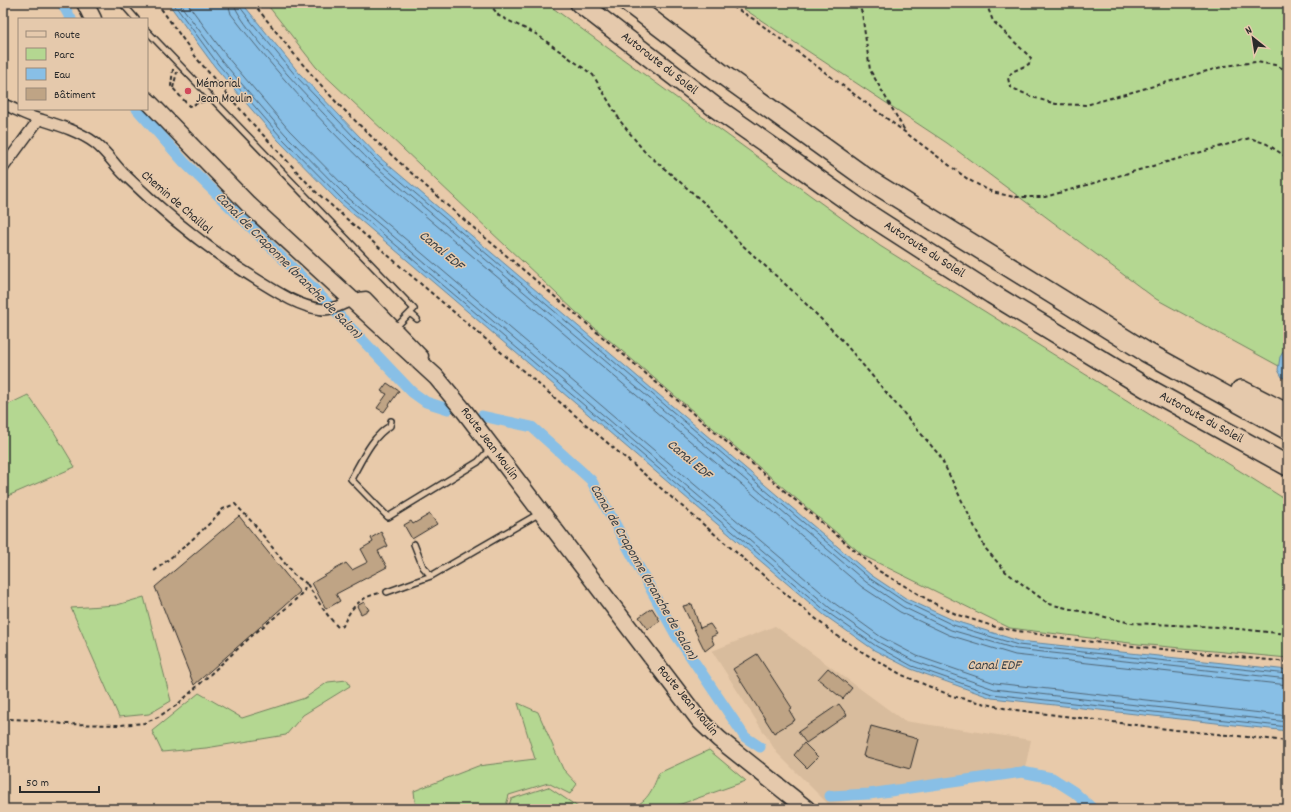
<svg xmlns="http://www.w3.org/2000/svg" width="1291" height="812" font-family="Dekko,sans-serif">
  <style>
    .built { fill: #d8bc9d }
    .green { fill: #b4d791; stroke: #70815e }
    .water { fill: #88bfe6; stroke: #63849b }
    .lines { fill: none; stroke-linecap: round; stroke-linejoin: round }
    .shore { stroke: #506676; stroke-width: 1 }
    .canal { stroke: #88bfe6; stroke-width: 11 }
    .building { fill: #bfa485; stroke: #2b2b2b }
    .lane-casing { stroke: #2b2b2b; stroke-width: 8 }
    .street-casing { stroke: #2b2b2b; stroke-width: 13 }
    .primary-casing { stroke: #2b2b2b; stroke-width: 19 }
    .highway-casing { stroke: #2b2b2b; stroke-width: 22 }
    .path { stroke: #2b2b2b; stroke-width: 2; stroke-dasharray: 4 3; stroke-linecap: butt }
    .lane { stroke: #e5c9ac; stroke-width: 5 }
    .street { stroke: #e5c9ac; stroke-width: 10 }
    .primary { stroke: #e5c9ac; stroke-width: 16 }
    .highway { stroke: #e5c9ac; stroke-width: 19 }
    .poi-dot { fill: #d1495b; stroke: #e5c9ac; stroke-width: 1.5 }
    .labels { text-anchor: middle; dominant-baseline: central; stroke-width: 3; stroke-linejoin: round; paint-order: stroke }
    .street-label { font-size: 13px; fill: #2b2b2b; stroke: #e5c9ac }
    .poi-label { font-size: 13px; fill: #2b2b2b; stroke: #e5c9ac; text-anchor: start }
    .water-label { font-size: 14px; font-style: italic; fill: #394147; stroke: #e5c9ac }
  </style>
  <rect width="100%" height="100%" fill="#e8caaa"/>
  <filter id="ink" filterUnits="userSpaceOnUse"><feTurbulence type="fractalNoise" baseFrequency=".025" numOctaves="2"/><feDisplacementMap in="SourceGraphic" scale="8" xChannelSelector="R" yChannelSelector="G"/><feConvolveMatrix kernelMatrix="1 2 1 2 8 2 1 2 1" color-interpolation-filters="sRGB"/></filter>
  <g filter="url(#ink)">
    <path class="built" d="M775,626L904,721L1031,740L1024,773L828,804L777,753L712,651Z"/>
    <path class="green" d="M266,3H546L880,246L1288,501V658L1138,644L1010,628L864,556L576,312L316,67Z
      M735,3H1288V371L1156,299L947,143Z
      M28,395L54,432L75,467L3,498V407Z
      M144,597L171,701L149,714L119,717L71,608L117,605Z
      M347,680L350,686L303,715L286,735L206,748L162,752L152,731L199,693L242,718L305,698L328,682Z
      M518,703L538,712L563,769L577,784L570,794L548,783L509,795L505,809H416L414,791L478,766L535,759Z
      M709,750L746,781L667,809H628C647,803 652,791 659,773Z
      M548,787L581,809H508L511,799Z"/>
    <path class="water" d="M168,3H242L299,73L379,157L871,575L907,599L955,621L1019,641L1288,670V731L992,698L911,669L874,650L824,615L340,203L278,140L215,67Z
      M1288,344V380L1282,377L1278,370L1280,357Z"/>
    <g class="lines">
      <path class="shore" d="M173,3L218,64L281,137L343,200L827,612L876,646L912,666L992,694L1288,727
        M179,3L222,61L285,134L346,196L830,608L878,642L914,661L994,689L1288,722
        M187,3L227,57L289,130L350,192L834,603L881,637L917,656L995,683L1288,716
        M228,3L231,14C273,69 319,120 369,168L862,587L900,612L949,635L1015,655L1288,685
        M234,3C235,24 351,143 373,164L866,582L903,607L951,630L1016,649L1288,679
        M239,3L240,7L253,24L296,76L376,160L869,578L905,602L953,625L1018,645L1288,674"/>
      <path class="canal" d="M62,3L71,19
        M137,109L184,162L311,286L412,392L426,402L448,409
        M482,416L532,427L591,480L676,635L745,737L760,747
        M830,796L869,794L1022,772L1052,778L1074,792L1093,809"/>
    </g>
    <path class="building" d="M387,383L399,391L384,412L377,408L387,394L381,391Z
      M430,514L437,524L412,539L404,525L411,521L413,524Z
      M239,516L300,592L194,685L155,587Z
      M381,532L388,546L378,551L387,567L336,594L340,601L326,609L312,583L346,563L352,570L368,562L361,549L373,542L371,538Z
      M364,602L369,610L361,614L357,606Z
      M692,604L700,628L710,624L717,634L711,637L714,644L705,651L683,606Z
      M652,608L660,621L648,629L639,617Z
      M757,654L792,708L789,710L795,720L774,733L733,669Z
      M828,668L852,688L843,699L818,679Z
      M839,704L847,715L806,743L798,732Z
      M871,726L918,739L910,769L863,756Z
      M804,743L818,757L807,768L794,755Z"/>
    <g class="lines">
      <defs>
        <path id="lane" d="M122,3L136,19
          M147,31L414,309L396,327
          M410,313L417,319
          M391,421L390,426C372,436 361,462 351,479L388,517L478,462L491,448
          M414,544L423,567L431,576
          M387,592L431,576L540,513"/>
        <path id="street" d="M3,104C15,109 27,116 39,119C58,125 79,131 95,143C108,153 115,166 126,176C168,217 210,251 259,281C277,292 298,306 320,309C336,312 350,297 366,297L423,356
          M3,168L39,119"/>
        <path id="primary" d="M85,3L93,19
          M147,100L249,205L436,377L465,412L700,721L719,739L807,809"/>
        <path id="highway" d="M580,3L716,108L860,209L992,294L1145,387L1288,466
          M629,3L726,77L866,178L1146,352L1288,430
          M1241,390L1288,414"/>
      </defs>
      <use href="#lane" class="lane-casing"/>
      <use href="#street" class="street-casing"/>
      <use href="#primary" class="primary-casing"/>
      <use href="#highway" class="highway-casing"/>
      <path class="path" d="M157,3L198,60L252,123L315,191L408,273L751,565L833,633L864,653L902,675L952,696L1008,709L1176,730L1288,741
        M253,3L298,59L337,103L377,142L449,207L879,571L937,605L958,615L999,628L1083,641L1288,662
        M489,3L499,16L536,34L593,75L621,122L644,151L709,207L740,243L797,295L841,339L940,456L985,548L1006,572L1049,604L1131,623L1219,627L1288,634
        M727,3L755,20L969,180L992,192L1014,197H1045L1250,138L1267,144L1288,158
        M858,3L862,13L870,70L905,131
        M986,3L993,21L1031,58L1029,64L1012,72L1008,78L1010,87L1032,97L1056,104L1086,105L1225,66L1256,62L1275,65L1288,71
        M173,69L171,86L189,106L205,101
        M173,88L177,72
        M307,584C317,599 325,614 338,627L343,626C350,608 360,597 380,593
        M3,721L10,719L37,720L63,724L120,725L144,723L158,717L177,705L255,633L290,605L304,591L306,583L294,575L254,524L235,504L223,509L210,523L185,546L153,572"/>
      <use href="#lane" class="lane"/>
      <use href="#street" class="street"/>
      <use href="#primary" class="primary"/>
      <use href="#highway" class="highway"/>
    </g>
  </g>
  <circle class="poi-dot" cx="188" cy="91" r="4"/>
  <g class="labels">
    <g class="street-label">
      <text transform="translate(659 64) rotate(38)">Autoroute du Soleil</text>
      <text transform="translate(176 203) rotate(41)">Chemin de Chaillol</text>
      <text transform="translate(924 250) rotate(33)">Autoroute du Soleil</text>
      <text transform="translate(1201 418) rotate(29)">Autoroute du Soleil</text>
      <text transform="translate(489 444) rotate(53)">Route Jean Moulin</text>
      <text transform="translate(687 701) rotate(50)">Route Jean Moulin</text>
    </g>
    <g class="poi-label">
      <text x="196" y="84">Mémorial<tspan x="196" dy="15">Jean Moulin</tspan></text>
    </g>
    <g class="water-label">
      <text transform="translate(441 251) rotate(40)">Canal EDF</text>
      <text transform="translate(288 266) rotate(45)">Canal de Craponne (branche de Salon)</text>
      <text transform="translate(689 460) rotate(40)">Canal EDF</text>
      <text transform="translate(643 572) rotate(60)">Canal de Craponne (branche de Salon)</text>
      <text x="994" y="666">Canal EDF</text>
    </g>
  </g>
  <rect width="1291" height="812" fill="none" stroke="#e5c9ac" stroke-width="16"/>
  <rect x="8" y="8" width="1275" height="796" fill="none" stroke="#2b2b2b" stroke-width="1.5" filter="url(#ink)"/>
  <rect x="18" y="18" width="130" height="92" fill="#e5c9ac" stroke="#9b8a78"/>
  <rect x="26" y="31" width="20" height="6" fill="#e5c9ac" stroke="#9b8a78"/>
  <text x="54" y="38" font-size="12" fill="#2b2b2b">Route</text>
  <rect x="26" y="48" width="20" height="12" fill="#b4d791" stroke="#9b8a78"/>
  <text x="54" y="58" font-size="12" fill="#2b2b2b">Parc</text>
  <rect x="26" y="68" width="20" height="12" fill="#88bfe6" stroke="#9b8a78"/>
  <text x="54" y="78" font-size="12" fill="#2b2b2b">Eau</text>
  <rect x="26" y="88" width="20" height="12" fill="#bfa485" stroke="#9b8a78"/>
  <text x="54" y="98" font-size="12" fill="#2b2b2b">Bâtiment</text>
  <g transform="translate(1253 38) rotate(330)" stroke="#e5c9ac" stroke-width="3" paint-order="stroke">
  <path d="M0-3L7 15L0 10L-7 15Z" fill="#2b2b2b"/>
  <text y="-6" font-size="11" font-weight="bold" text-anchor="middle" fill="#2b2b2b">N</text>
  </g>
  <path d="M20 786v6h79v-6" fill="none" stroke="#2b2b2b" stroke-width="2"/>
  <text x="26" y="786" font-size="12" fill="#2b2b2b" stroke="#e5c9ac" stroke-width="3" paint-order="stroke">50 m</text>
</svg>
